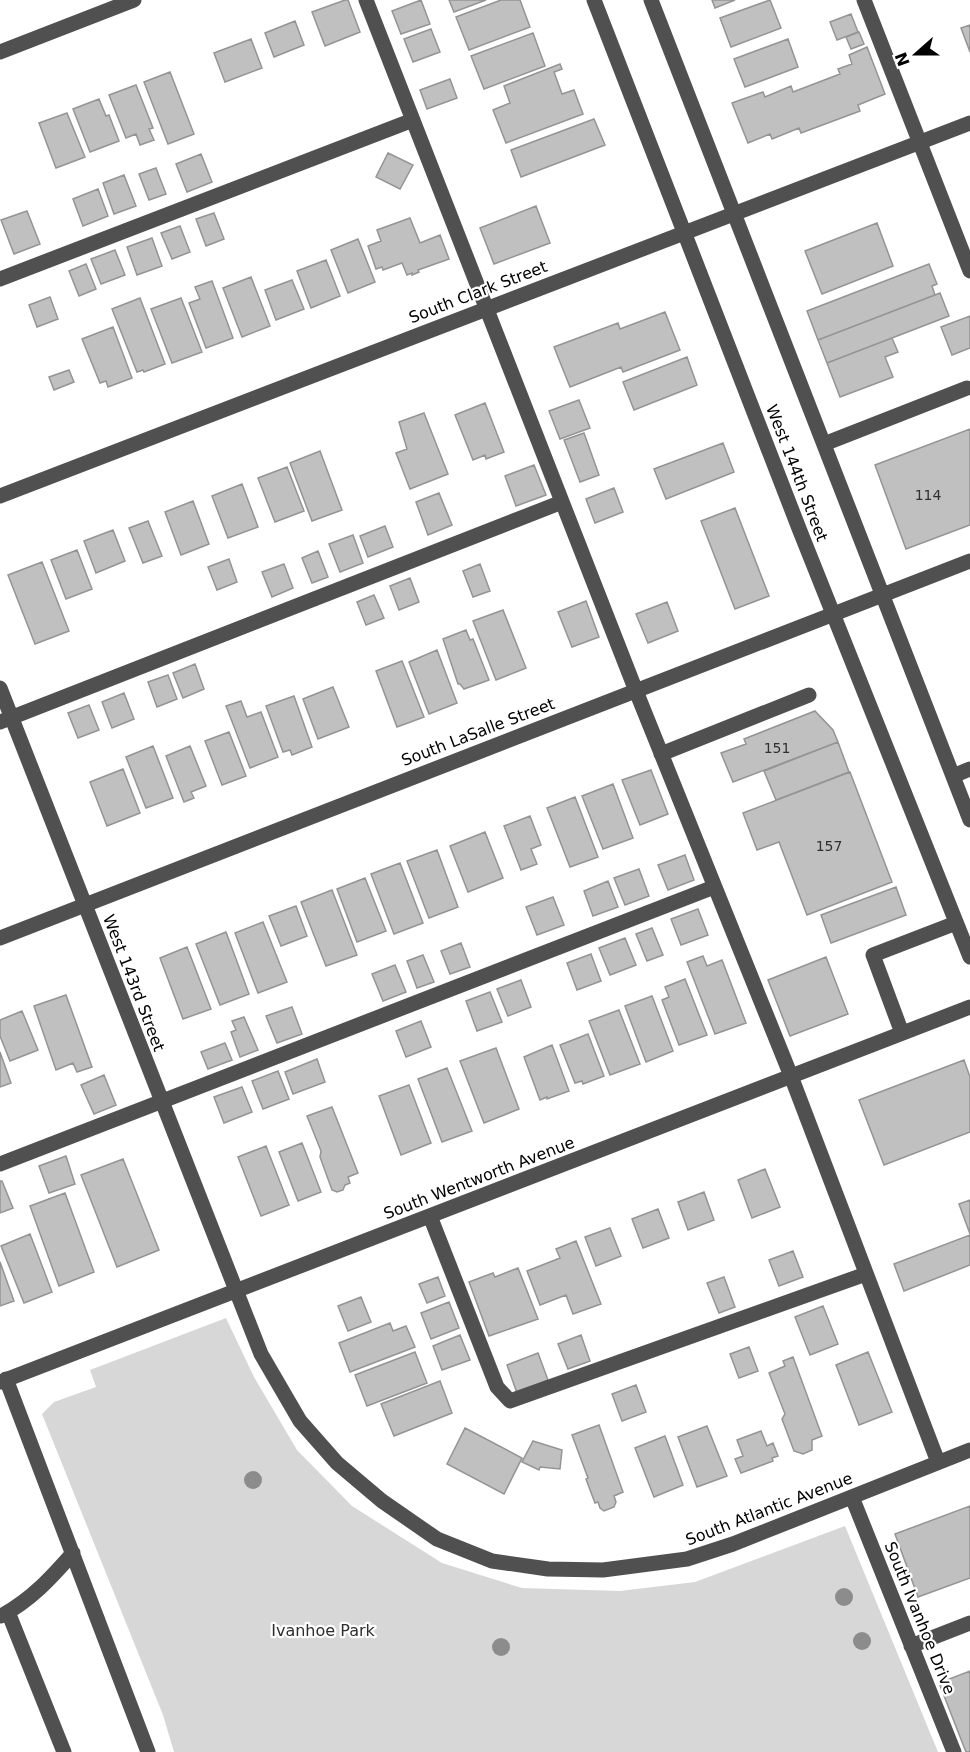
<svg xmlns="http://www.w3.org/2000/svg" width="970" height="1752" font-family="'DejaVu Sans',sans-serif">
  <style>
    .green { fill: #d7d7d7 }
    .building { fill: #c0c0c0; stroke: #949494; stroke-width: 1.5 }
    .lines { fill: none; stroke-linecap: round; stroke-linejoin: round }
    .minor { stroke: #505050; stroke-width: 15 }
    .tree { fill: #8c8c8c }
    .labels { text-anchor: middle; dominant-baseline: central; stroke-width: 4.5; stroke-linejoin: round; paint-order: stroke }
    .number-label { font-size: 14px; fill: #303030 }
    .street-label { font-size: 16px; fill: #000; stroke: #fff }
    .park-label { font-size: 16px; fill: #2e2e2e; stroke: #fff }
  </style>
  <rect width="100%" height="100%" fill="#fff"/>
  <path class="green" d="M226,1318L254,1377L297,1450L352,1506L442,1563L522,1588L620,1591L695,1582L845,1526L938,1752H174L163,1715L42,1414L54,1402L96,1387L90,1370Z"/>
  <path class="building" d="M345,0H348L360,32L325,46L312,12Z
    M421,0L430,24L401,34L392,11Z
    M449,0H486L454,12Z
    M501,0H520L530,27L469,50L456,17Z
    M712,0H735L715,8Z
    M770,0L781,28L731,47L720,18Z
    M851,14L858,32L837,40L830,22Z
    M295,21L304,45L274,57L265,33Z
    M970,25V52L961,28Z
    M431,29L440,52L413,62L404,39Z
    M859,32L864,44L851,49L846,37Z
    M533,33L545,66L484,89L471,56Z
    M251,39L262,68L225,82L214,53Z
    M788,39L798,67L745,87L734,59Z
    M867,47L885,94L858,105L860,111L801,133L799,128L772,139L770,134L748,143L732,103L763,92L765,97L791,86L793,92L840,74L838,69L852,64L849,55Z
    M560,64L562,69L554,72L562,94L574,90L583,114L506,143L493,110L510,103L504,86Z
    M170,72L194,134L168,144L144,82Z
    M450,79L457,98L427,109L420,90Z
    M136,85L153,128L149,129L154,140L140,145L136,134L126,138L109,95Z
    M99,99L106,116L109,115L119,141L90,152L73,109Z
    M67,113L85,157L56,168L39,123Z
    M594,119L605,145L521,177L511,150Z
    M388,153L413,165L400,189L376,177Z
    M201,154L212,182L187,192L176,164Z
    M156,168L166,194L149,200L139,174Z
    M124,175L136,206L114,214L103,183Z
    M98,189L108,216L83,226L73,199Z
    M536,206L550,243L494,264L480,228Z
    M27,211L40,244L14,254L1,220Z
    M214,213L224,239L206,246L196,219Z
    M410,218L420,243L440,235L449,259L418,270L419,272L412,275V273L407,275L402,263L383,270L382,267L376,269L368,246L381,241L377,230Z
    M877,223L893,266L822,294L805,251Z
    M180,226L190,252L172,259L161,233Z
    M152,238L162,266L137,275L127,247Z
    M358,239L375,282L348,293L331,250Z
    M115,250L125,275L101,284L91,259Z
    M326,260L340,296L311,308L297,271Z
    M86,264L96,289L79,296L69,271Z
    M929,264L937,284L932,286L935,295L818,340L807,311Z
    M251,277L270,326L242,337L223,288Z
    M292,280L304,309L276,320L265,290Z
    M212,281L233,338L206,348L189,303L200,299L195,287Z
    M940,293L949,316L827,363L818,340Z
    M50,297L58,319L37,327L29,305Z
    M140,298L165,364L144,372L143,370L137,372L112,309Z
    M181,298L202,352L172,363L151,309Z
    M665,312L680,350L623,372L621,367L570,387L554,347L618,323L620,329Z
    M970,316V348L952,355L941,327Z
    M113,327L132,378L108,387L106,381L100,383L82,339Z
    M892,338L898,352L885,357L893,377L840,397L827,363Z
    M687,357L697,385L634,410L623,382Z
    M69,370L74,382L54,390L49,377Z
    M579,400L590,428L560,439L549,411Z
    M485,403L504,452L486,459L485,455L473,460L455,415Z
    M424,413L448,474L410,489L396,453L407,449L399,422Z
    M970,429V525L906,549L875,465Z
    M584,433L599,475L580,482L564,440Z
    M723,443L734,472L666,499L654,469Z
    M320,451L342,510L312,521L290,463Z
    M534,465L546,495L516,506L505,476Z
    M287,467L304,511L275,522L258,478Z
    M242,484L258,527L228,538L212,496Z
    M614,488L623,512L595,523L586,499Z
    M439,493L452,525L428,535L416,502Z
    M193,501L209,544L181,555L165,512Z
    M735,508L769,596L735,609L701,521Z
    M148,521L162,556L143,563L129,528Z
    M385,526L393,547L368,557L360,536Z
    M113,530L125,561L96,573L84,541Z
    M353,535L363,563L340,572L329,544Z
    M77,550L92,589L66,599L51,560Z
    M318,551L328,577L312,583L302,558Z
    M229,559L237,582L217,590L208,567Z
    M42,562L69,631L35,644L8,575Z
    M284,564L293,588L272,597L262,572Z
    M480,564L490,591L473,597L463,571Z
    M410,578L419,602L399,610L390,586Z
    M374,595L384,618L366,625L357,602Z
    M586,601L599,637L572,647L558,612Z
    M667,602L678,631L648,643L636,614Z
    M503,610L526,668L496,680L473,621Z
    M466,630L470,640L473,639L489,680L464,689L460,684H458L443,639Z
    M437,650L457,703L429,714L409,662Z
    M402,661L424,717L397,727L376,671Z
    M195,664L204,689L183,698L173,673Z
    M168,675L177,699L157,707L148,682Z
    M333,687L349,727L318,739L303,699Z
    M124,693L134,719L112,728L102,702Z
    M294,696L312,747L292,755L290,750L283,752L266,706Z
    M241,701L247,717L261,712L278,757L250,768L226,706Z
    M89,705L99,730L78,738L68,713Z
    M815,711L833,730L838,742L733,782L721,753L746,744L744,739Z
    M229,732L246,776L222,785L205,741Z
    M838,742L849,772L776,800L764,771Z
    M153,746L173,798L146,808L126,757Z
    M190,746L206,786L191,792L194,798L184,802L166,756Z
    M123,769L140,813L107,826L90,782Z
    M651,770L668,814L640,825L622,780Z
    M850,772L892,882L807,915L779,842L757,850L743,813Z
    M613,784L633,838L603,849L582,796Z
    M575,797L598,857L570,867L547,808Z
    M530,816L541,845L531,849L537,864L521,870L504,826Z
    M485,832L503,878L468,892L450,846Z
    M437,850L458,907L429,918L407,861Z
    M685,855L694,880L668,890L658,865Z
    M400,863L423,923L394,934L371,874Z
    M639,869L649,896L625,905L614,878Z
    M365,878L386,931L357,942L337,889Z
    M608,881L618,907L593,916L584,891Z
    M896,887L906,915L831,943L821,915Z
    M332,890L357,955L326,966L301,902Z
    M553,897L564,925L537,935L526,907Z
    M296,906L307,936L281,946L269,916Z
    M698,909L708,935L681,945L671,919Z
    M263,922L287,982L258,993L235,933Z
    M652,928L663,955L647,961L636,934Z
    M226,932L249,994L220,1005L196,944Z
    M625,938L636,965L610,975L599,948Z
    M461,943L470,967L450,974L441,951Z
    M187,947L211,1009L183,1019L160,958Z
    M591,954L601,981L577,990L567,963Z
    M423,955L434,982L417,988L407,961Z
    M703,956L707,966L722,960L746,1023L715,1034L687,962Z
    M826,957L848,1014L790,1036L768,980Z
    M395,965L406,992L383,1001L372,974Z
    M685,979L707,1035L679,1045L662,1000L669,997L665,987Z
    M521,980L531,1007L508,1016L497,989Z
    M490,992L502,1022L477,1031L466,1001Z
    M66,995L92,1067L77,1072L73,1063L56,1070L34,1006Z
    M652,996L673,1051L646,1062L625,1006Z
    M292,1007L302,1034L277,1043L266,1016Z
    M619,1010L640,1064L610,1075L589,1021Z
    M22,1011L38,1050L10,1061L0,1036V1020Z
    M244,1017L258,1050L240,1057L231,1032L236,1030L232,1021Z
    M421,1021L431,1047L406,1057L396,1031Z
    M588,1034L604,1076L583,1084L582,1081L575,1083L560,1045Z
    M225,1043L232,1060L208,1069L201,1052Z
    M552,1045L569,1091L547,1099V1097L540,1100L524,1057Z
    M496,1048L519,1109L484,1123L460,1061Z
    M0,1052L11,1083L0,1087Z
    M317,1059L325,1082L293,1094L285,1072Z
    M964,1060L970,1077V1132L884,1165L859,1100Z
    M447,1068L472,1131L442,1142L418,1079Z
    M278,1071L289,1099L263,1109L252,1081Z
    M104,1075L116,1105L94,1114L81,1085Z
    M409,1085L431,1143L401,1155L379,1096Z
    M242,1087L252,1112L224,1123L214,1097Z
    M332,1107L358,1173L348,1177L350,1183L345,1185L343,1190L337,1192L332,1190L320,1157L321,1151L307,1116Z
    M302,1143L321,1192L298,1201L279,1152Z
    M266,1146L289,1205L261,1216L238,1157Z
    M66,1156L75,1184L49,1193L39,1166Z
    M123,1159L159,1250L117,1267L81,1175Z
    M765,1169L780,1207L752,1218L738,1180Z
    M0,1181H2L13,1208L0,1213Z
    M704,1192L714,1220L688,1230L678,1202Z
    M65,1193L94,1272L59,1286L30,1206Z
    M970,1200V1234L959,1204Z
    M658,1209L669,1238L643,1248L632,1219Z
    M610,1228L621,1256L596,1266L585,1237Z
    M30,1234L52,1292L24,1303L1,1246Z
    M970,1235V1265L904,1291L894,1264Z
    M576,1241L601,1304L573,1314L566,1295L540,1305L527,1271L560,1258L556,1249Z
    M793,1251L803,1277L779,1286L769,1260Z
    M0,1262L14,1301L0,1306Z
    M518,1268L538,1319L489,1336L469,1282L493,1273L495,1277Z
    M438,1277L445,1296L427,1303L419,1284Z
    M724,1277L735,1307L719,1313L707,1283Z
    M361,1297L371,1322L348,1331L338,1306Z
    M449,1302L459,1328L431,1339L421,1313Z
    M823,1306L838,1344L810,1355L795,1317Z
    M390,1323L393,1331L406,1326L415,1347L350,1372L339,1343Z
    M460,1335L470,1360L442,1370L433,1346Z
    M581,1335L590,1361L568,1369L558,1344Z
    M749,1347L758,1371L739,1378L730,1354Z
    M415,1352L427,1383L367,1406L355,1375Z
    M868,1352L892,1412L859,1425L836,1365Z
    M538,1353L548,1380L517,1393L507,1365Z
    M793,1357L822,1436L812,1440V1450L803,1454L794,1451L782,1419L785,1414L769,1373L785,1366L783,1361Z
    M440,1381L452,1413L394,1436L381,1404Z
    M636,1385L646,1412L622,1421L612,1394Z
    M599,1425L623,1492L614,1496L616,1502L614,1507L604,1511L600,1508L598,1502L595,1503L586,1479L588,1478L572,1435Z
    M707,1426L727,1476L697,1487L678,1437Z
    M465,1428L522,1458L504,1494L447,1464Z
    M761,1431L767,1446L773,1443L778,1456L772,1458L773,1461L741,1473L735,1459L743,1456L737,1440Z
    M665,1436L683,1485L654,1497L635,1448Z
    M533,1441L562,1450L560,1469L540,1467L539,1470L522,1462Z
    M970,1506V1578L918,1597L895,1534Z
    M970,1671V1752H966L939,1683Z"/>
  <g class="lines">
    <path class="minor" d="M366,0L636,691L791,1076L938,1462
      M594,0L800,531L970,957
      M651,0L970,820
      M864,0L970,271
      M0,52L134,0
      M0,279L413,120
      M824,444L967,388
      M0,496L970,123
      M0,688L261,1354L300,1421L337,1463L382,1501L437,1539L492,1561L548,1569L603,1570L687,1559L733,1544L970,1450
      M0,722L562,502
      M661,754L809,695
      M953,776L970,769
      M0,938L970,561
      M902,1033L873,955L956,923
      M0,1164L714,887
      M430,1216L497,1387L510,1401L866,1274
      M6,1379L148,1752
      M0,1382L970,1007
      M852,1497L954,1752
      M8,1612L64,1752
      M1,1616C31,1600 51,1578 73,1553
      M911,1646L970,1623"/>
  </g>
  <g class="tree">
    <circle cx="253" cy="1480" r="9"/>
    <circle cx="844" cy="1597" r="9"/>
    <circle cx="862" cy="1641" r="9"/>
    <circle cx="501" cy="1647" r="9"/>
  </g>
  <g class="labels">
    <g class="number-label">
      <text x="928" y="495">114</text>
      <text x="777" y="748">151</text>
      <text x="829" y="846">157</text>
    </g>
    <g class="street-label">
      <text transform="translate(478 292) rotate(-21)">South Clark Street</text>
      <text transform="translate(797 473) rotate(69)">West 144th Street</text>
      <text transform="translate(478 732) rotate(-21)">South LaSalle Street</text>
      <text transform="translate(134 983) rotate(69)">West 143rd Street</text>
      <text transform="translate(479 1178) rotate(-21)">South Wentworth Avenue</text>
      <text transform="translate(769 1509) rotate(-21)">South Atlantic Avenue</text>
      <text transform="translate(920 1618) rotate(68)">South Ivanhoe Drive</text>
    </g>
    <g class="park-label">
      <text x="323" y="1630">Ivanhoe Park</text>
    </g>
  </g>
  <g transform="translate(916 54) rotate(249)" stroke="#ffffff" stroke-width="4.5" paint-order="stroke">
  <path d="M0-4.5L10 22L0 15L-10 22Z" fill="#000000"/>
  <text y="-9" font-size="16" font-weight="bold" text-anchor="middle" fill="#000000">N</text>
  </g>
</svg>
